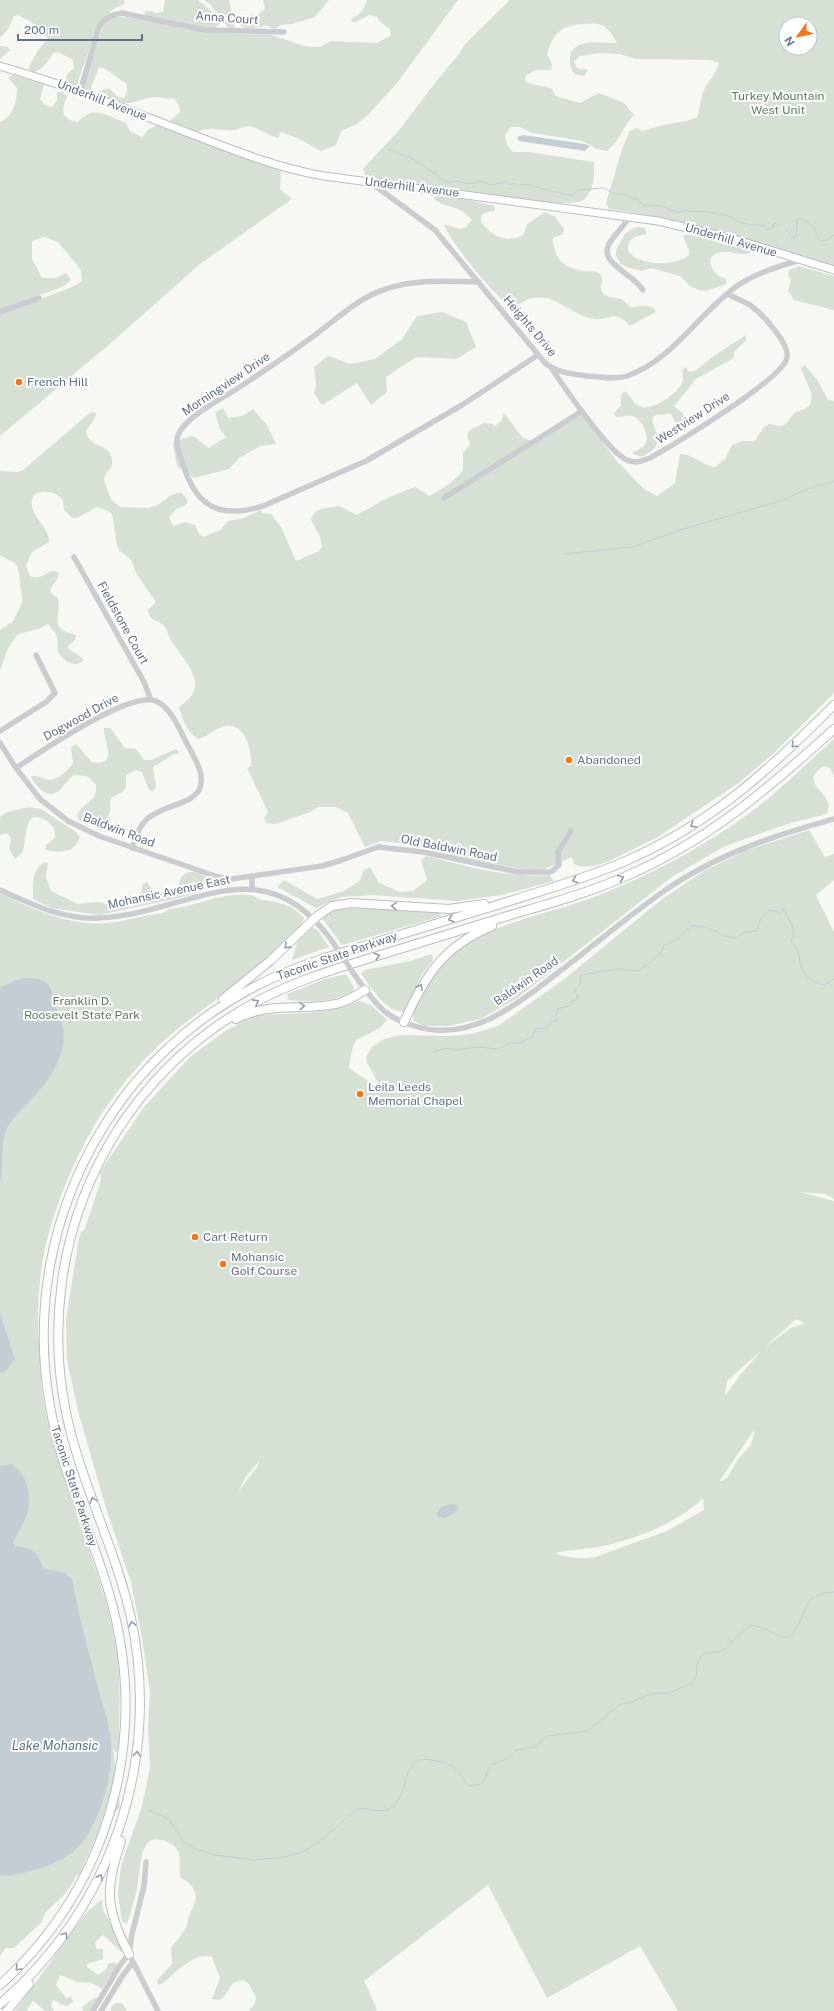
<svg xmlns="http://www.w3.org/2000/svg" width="834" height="2011" font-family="'Public Sans',sans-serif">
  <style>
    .green { fill: #d7e0d5; fill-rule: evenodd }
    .water { fill: #c5cdd4 }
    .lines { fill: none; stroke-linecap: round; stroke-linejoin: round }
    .stream { stroke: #c5cdd4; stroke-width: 1 }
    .major-casing { stroke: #babdc2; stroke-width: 9 }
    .highway-casing { stroke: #bbbdc1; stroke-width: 10 }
    .minor { stroke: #caccd0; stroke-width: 5.5 }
    .major { stroke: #fff; stroke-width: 7 }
    .highway { stroke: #fff; stroke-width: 8 }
    .minor-bridge { stroke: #caccd0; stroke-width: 5.5 }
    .oneway { stroke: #929cac }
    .poi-dot { fill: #f57518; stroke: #fff; stroke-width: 1.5 }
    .labels { text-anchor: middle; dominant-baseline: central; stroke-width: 4; stroke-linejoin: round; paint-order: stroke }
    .street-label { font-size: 12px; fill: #647189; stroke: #fff }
    .park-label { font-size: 12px; fill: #607a5f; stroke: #fff }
    .poi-label { font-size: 12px; fill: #647189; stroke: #fff; text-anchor: start }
    .water-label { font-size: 13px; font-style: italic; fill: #5f7384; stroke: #fff }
  </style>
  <rect width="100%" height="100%" fill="#f7f8f4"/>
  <path class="green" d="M0,0H124L125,3L111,11L99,22L76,87L70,85L65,81L67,74L74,68L73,60L58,52L53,53C48,62 43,69 34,72L28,69L38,50L48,39C41,26 30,21 18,15L14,16L8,29L0,38Z
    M165,0H198L215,14L219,25L214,28H207L146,15L144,13L145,11H151L157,13L163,11Z
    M204,0H229L235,28H228L211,5Z
    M263,0H329L315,17L292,24L280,25L277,28L273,29L266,25L254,28H244L239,23L238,17L258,14L265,9Z
    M367,0H458L397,83L366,117L355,125L341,131L336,145L321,151L297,138L281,132L278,138C268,136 262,130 253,127C246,124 241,129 235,130C220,132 209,125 195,133L169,122L180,112L179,106L174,98C167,100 163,97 156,97C147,97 142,100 134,102C122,106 112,101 101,96L100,91L109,88L118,97L124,98L127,93V84L104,68L99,67L90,90L87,92L84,90L83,86L105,20L112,16L151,20L189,30L215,33L272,35L304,46L319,47L331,41L377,43L390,36L391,31C387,26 381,24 377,17L369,15L356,22H352L351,19C360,15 364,10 367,0Z
    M510,0H834V266C759,242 687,219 609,209L606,203L622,149L630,131L637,128L642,131L668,124L687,121L697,117C700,110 700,103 702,95C705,84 716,75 719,63L710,60L635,59L620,54L601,53L580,56L574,62L577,68L588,70L584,76L575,74C571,69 569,64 570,57C573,37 602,43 617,43C607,25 602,22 582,24C560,26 554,33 547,54L552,64L551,70H536L526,75L525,81C533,86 543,85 552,89L556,96L580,103L599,93L624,103L634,115C623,126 620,141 607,151L597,149L582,141L532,133L520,127H511L505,135L507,145L513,152H529L594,162C595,174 594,195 581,201C565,209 471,191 448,189C422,186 391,187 366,177L363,169L400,129L438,79L459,54L465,44ZM786,24H810V48H786Z
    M0,46L8,47L10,50L0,59Z
    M13,75L44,84L40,99L45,105L52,107L57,101V92H63L67,98C60,110 62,120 78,122C94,104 106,116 126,123L130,131L142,137L149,129L158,125L281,171L280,189L292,199L200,264L111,343L0,436V314L70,288L82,281L81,270L58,242L44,237L32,241V259L42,278H56L66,273L71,280L64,286L0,310V122C13,116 17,103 17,88L8,78Z
    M437,195H448L494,206L495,211L484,213L481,217V222C491,236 508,245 524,234L527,224L545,212L555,217L564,229L563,234L553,238C552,243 554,245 555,250C558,263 571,270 585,271C590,272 596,270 600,274C604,278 601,283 601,288C603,300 618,296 624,301C626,303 628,305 631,307C641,307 650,302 656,312L630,326C613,308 611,321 594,319C578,317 565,304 550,299C544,297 534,298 528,299C523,301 518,307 511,305C499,303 447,238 444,224L460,229L465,228L472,220C457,203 446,209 434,199Z
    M639,227L645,228L646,234C635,236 628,238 628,250C637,267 677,266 689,255V250L683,236L688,234L754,251C739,260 721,243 710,259C711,271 715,275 726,279V284L706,291L699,290L690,286L680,276L651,268L641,271L626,267L621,264L616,256V250L625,234L634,228Z
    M799,266L834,276V310L794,300L788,291L791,280L788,276L789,270Z
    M442,312L466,322L476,347L456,359L416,357L386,377L387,392L371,405L357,383L322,405L314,393L316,385L314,367L328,356L350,364L375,359L402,339L417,316Z
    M746,335V340L734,352V358L696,379L674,406L683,414L685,420L683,425L678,428L671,414L655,415L652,420C659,441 663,446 641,457L632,453C636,450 643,448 645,444C651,436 641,418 632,416C627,415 620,417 616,417L614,413L621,405V395L624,391C632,396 632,404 642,407C653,410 675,395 681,385C684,381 683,375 682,370L686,367L689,372L695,371L715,355Z
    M805,365L818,381L828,400L834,401V693L775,752L740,782L658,837L607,862C597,866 584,869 574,864L572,857L540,871L525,870L450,855L416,845L381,841L365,847L348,813L336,807H318L310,812L276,824L266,823L264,818L268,812L247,768L251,766C252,751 246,722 225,726C216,728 208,736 199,739C188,735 182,718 179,707C185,702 192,698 194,691C200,677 182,656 174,645C169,640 168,629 162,624C155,619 149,620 148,610L156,602L137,575L131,560L119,550L117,545L112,514L108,511L97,507L77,518H72L64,510L63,500C55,491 43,489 33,496C26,516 50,525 49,542L32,552L26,566L30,576C41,581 45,571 55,571L59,574C58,582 51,584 50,592L58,598C62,618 47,628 76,635L75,640L67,647C72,653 79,654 84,660C75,669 62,661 58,651C57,646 58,642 57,638C56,632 51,628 48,624L39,629L18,634L8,648L0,671V630L13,621L22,603V597L18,568L15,563L0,555V471L17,472L23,470L91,412L96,413L95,418L86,431C89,451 115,441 112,466L105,475L104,480L111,500L121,507L148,508L158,505L171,495L181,492L188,500L186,505L176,509L169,517L171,522L174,526L185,522L195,525L199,534L204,537L220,530L228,521L244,518L261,510L262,513L271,514L281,527L296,561L319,551L322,547L320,537L311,520C314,507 327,508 339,506L357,515L387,498L415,487L429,496C441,490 455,481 463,470V453L470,445L467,435L470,430L484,423L494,424L492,427C500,424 502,420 504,413L522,437L533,442L580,413L617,461L644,489L657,496L675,483L680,454C693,453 702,466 715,467L725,459L732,445L742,441H755L764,427L769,424L779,426L785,425L795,412L805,409L810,405L812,395L801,368Z
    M223,408L228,418L242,416L253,409L267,425L276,444L260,446L239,458L229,469L194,478L177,466L173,444L181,439L193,436L209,448L226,437L219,427L215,412Z
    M104,728H110L125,748L136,749L144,760H151L176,749L180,753L173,755L153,767L156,787L152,792L148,788L142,772L136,770L126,775V788L122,792L111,798C110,803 110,807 110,811C107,826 91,824 80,821L77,816L80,810L93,798L96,792V785L89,777C85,776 80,775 76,775C63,778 60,805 40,789C36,785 33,782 31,776C39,775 42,779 49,780C58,780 67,770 73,764L71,747L76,744L92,762C121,767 102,740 104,728Z
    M834,739V777L830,768L824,766C801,780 822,789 828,802C830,806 828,810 827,814L787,824L723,847L672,877L516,999L480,1019L449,1026H424L414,1021C410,1011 427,982 434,973C442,964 461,946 471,941C511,918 557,912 599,895C658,872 720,838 769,798C791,779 812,759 834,739Z
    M29,807L41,809L76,832L80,837C75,853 60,853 45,850L46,845L55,838C57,826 45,817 33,817C24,825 26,840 23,852L15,859L9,849L11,838L7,833L0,835V817L7,812Z
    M809,830L825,857L834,854V880L816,895L834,932V1199L825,1194L800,1192L834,1201V2011H678L640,1946L547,1998L488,1885L364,1981L377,2009L375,2011H249L255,2003L256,1997L248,1983L243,1980L233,1983L223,1998L218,2000L212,1999L220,1978L212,1957C194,1951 176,1973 163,1983L158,1985L157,1980L172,1964L171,1948C176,1941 184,1933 187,1925C188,1921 188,1916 190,1913C200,1898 197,1886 181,1878C178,1870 181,1861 179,1853C178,1849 172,1844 168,1842C139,1829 141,1865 138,1882C137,1894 132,1906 129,1918L127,1924L122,1922L118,1894L121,1866L142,1806L150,1768L148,1727L150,1692L142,1638L131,1582L105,1505L78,1411L67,1360L66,1320L78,1243L81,1231H84L101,1180L100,1172L144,1107L191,1056L227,1030L257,1015L308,1013L335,1009L359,1001L371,1005L387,1020L380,1028L356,1040L352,1050L349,1068L383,1091L367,1063L366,1057L372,1047L382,1040L398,1035L452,1036L475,1033L498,1026L563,980L662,899L704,871L745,851ZM796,1319L805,1323L791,1328L764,1348ZM762,1350L741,1374L725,1396L727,1381ZM754,1430V1435L750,1446L738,1459L727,1478L719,1482ZM259,1461L257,1467L238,1492L245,1478ZM703,1498L704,1510L667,1531L595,1557C583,1559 566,1558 555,1553C569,1550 584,1549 598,1547C631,1541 679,1523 703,1498Z
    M426,856C466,866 507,878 549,875L554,881L502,895L457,901L371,895L341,897L316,908L277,887L284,880L317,899L344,891L360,881L363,871L370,867L379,883L400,892L413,891L427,880L421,860Z
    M44,862L48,863L46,877L51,891L78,904L97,902L110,905L128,903L141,892L143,884L147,882L154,892L171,893L178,890C179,887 179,881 181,878C189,864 211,878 218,885L183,897L99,915L52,908L33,899C33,884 31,871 44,862Z
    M0,893C27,907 59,921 89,923C108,925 126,920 144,916C153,913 162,916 169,909C195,907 222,892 249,895C254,895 257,899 263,900C279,902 293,905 304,918C295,947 201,1009 174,1032C145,1055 117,1090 97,1121C70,1166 45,1228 40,1280C37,1307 38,1334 40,1360C41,1374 41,1389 44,1403C49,1430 57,1458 66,1485C83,1537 106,1588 115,1642C122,1677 119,1711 119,1746L116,1753L113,1748L120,1807L106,1823L102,1835L95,1839L79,1875L76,1876L71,1886L63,1896L45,1913L42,1922L14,1948H6L0,1956Z
    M346,908L436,911L442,916L342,945L322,918L335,909Z
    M311,928L317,929L329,947L292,960L298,940Z
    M432,954L433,960L421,976L405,1011C386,1015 371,986 361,974L365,970L410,961Z
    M346,974L354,987L353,991C336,1003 308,1002 288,1000L287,994L325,979Z
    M102,1899L103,1910L124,1946L121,1952L103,1935L97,1940L95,1944L97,1949H103V1959L87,1964V1967L98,1975L106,1969L108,1964L114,1962L117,1965L102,1989L92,1983L77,1982L60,1975L56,1985L66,1998L71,1996L73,2001L68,2006L62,2005L53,1999L51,2005L54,2011H45L33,2001L27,2010L28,2011H15L85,1914Z
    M94,1998H98L92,2011H83L82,2007Z
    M116,2003H122L127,2011H111V2007Z"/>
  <path class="water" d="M523,135L585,144L590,146L585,151L519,141L517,137Z
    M23,978C47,978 50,981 55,1004C57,1012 62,1019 63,1027C68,1057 48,1082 29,1102C21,1110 11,1119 6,1130C0,1147 4,1166 0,1184V987Z
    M0,1313L15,1359L5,1372L0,1373Z
    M11,1464C21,1470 24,1475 27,1486C33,1511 24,1521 13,1542L15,1546C33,1548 37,1551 43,1568L65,1573L72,1579C79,1616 89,1652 98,1688C103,1706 110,1726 111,1745C113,1777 99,1829 74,1851C58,1865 21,1876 0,1876V1466Z
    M454,1504L458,1506L457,1511L445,1518L437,1517V1513C439,1507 447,1504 454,1504Z"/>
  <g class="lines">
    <path class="stream" d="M388,149C396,151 404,157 410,156L413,159L426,167L428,170L437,174L442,180L448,183L455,181L471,184L480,181L491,185L506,182L509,185L514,183L518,186L525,184L571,196L578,190L603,188L616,194H623L630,198L638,199L643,205C649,206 657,205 663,207C672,209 675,215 684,210C697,214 706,208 719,215C727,212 730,218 737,221C743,224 756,226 763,225L767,230L773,227L775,223L780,226
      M785,229L793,238L796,237L797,219L804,220L814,227L816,234L821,241L827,240L834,235
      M564,554L633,547L680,530L787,499L802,491L834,481
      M434,1052L446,1048L454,1050L478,1047L498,1049L511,1043H519L532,1037L536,1028L546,1029L551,1022L556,1021L557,1009L569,1006L572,1001L577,999L578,996L574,991L581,983L580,977L581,975L617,969L639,971L660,954L664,945C673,944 685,932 692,926L705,927L718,932L723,936L737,938L744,932L756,931L762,916L770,910L781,913L783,908C788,918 798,931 791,941C793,946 799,950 799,956C801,973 806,980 824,985L834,979
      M148,1810L169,1819L184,1842L193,1848L215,1855L254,1860L284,1857L305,1851L325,1837L349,1816L358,1809C368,1807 380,1814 389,1809C414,1796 396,1750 436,1761C443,1762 451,1764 456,1769C461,1774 464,1781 469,1786L481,1784L485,1781L488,1769L492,1765L508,1758L517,1750L534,1747L547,1736L588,1731L620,1704L632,1702L648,1695L671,1692L690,1684L696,1677L697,1665L701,1656L707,1653L721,1652L750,1625L761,1627L782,1637H788C810,1622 795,1594 834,1592"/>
    <defs>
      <path id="major" d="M0,66C63,84 124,108 186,132C231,149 276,168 324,176L658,221L734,239L834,270"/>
      <path id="highway" d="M223,999L270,961L316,917L332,906L351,903L449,909L484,904
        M236,1019C269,1001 305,1012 340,1003C349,1000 357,995 365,990
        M404,1022C425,976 443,946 492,926
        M121,1841C105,1890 105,1908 129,1954
        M0,1985C111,1884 151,1737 109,1593C91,1530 61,1471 50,1406C33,1311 51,1213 101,1131C138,1069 192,1019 256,986C293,967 333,955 373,943C419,929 464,915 510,901C550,888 590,877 628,860C713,822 769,770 834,705
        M0,2004C111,1909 162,1761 131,1618C118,1560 92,1505 75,1448C43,1341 57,1226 117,1131C151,1078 198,1034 252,1004C292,982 334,969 377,956C423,942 468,928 514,914C551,903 588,893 624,877C708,841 768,789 834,729
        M7,2011L29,1984"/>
    </defs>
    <use href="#major" class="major-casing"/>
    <use href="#highway" class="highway-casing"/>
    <path class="minor" d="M80,92L99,27C105,17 111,15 122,13L205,30L284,32
      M370,182L435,230L545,363C558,373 571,374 588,376C600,377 615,380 627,376C673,360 698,314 737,286C756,273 779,266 801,260
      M630,216C624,226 615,234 609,244C598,263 634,274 643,290
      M479,282C448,281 415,279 386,289C359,297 337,319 315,335C288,355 260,374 232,392C217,401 185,418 178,435C175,443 179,453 182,461C195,506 218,520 263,506L366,461L462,405L538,355
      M0,312L39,298
      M552,369C564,387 610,454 627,460C636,464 642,461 650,458C673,445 783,379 787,358C790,343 761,313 750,305C743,301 735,298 728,294
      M444,498L582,411
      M74,557L144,682L151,700
      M0,731L46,702L55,693L36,655
      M0,743L16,768L40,799L68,821L99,836L218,877L231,879L322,866L342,860L378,847L423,852L518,872H551L559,865L558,852L571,831
      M16,768C40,752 130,690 156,701C171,708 179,728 186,742C193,756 207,775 199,790C191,805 162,805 147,819C139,826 135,838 132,848
      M252,876V889
      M0,890C32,904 63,920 98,918C188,915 261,842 332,941
      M356,977C364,988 372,1000 383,1010C392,1018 403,1023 415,1026C470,1044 519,1003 560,971C597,943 635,910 673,885C723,852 777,835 834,819
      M129,1954L158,2011
      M93,2011L120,1965L129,1954L132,1934L144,1886L146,1862
      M101,2011L123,1975L133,1962"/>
    <use href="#major" class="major"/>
    <use href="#highway" class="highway"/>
    <path class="minor-bridge" d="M332,941L356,977"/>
  </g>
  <defs><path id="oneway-chevron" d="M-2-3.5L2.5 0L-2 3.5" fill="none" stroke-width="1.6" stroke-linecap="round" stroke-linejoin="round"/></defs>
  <g class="oneway">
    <use href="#oneway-chevron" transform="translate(794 745) rotate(135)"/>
    <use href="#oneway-chevron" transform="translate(693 825) rotate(148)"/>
    <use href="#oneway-chevron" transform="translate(621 878) rotate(-23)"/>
    <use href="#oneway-chevron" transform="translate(575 880) rotate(161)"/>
    <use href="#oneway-chevron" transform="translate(394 906) rotate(-176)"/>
    <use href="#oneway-chevron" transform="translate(451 919) rotate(163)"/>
    <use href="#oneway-chevron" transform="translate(287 946) rotate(136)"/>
    <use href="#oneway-chevron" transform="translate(377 956) rotate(-17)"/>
    <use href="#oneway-chevron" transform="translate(420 987) rotate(-62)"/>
    <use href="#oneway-chevron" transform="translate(256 1002) rotate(-28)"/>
    <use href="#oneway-chevron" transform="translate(302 1006) rotate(-3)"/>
    <use href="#oneway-chevron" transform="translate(93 1500) rotate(-110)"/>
    <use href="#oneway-chevron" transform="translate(132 1624) rotate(-102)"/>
    <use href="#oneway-chevron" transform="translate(137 1754) rotate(-83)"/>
    <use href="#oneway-chevron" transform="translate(100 1877) rotate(-63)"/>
    <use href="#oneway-chevron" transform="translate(65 1935) rotate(-54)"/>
    <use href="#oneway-chevron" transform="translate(18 1968) rotate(134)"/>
  </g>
  <g class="poi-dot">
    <circle cx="19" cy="382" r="4"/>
    <circle cx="569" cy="760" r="4"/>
    <circle cx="360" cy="1094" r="4"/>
    <circle cx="195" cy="1237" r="4"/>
    <circle cx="223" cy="1264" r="4"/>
  </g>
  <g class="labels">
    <g class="street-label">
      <text transform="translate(227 18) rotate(4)">Anna Court</text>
      <text transform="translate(102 100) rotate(21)">Underhill Avenue</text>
      <text transform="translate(412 187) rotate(7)">Underhill Avenue</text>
      <text transform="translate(731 240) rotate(16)">Underhill Avenue</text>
      <text transform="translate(530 326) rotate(50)">Heights Drive</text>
      <text transform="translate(226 384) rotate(-34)">Morningview Drive</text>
      <text transform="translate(693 418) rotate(-33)">Westview Drive</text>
      <text transform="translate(123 623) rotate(61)">Fieldstone Court</text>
      <text transform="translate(81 717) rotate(-29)">Dogwood Drive</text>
      <text transform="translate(119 830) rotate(21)">Baldwin Road</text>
      <text transform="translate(449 848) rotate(11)">Old Baldwin Road</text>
      <text transform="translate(169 892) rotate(-12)">Mohansic Avenue East</text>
      <text transform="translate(337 956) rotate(-19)">Taconic State Parkway</text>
      <text transform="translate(526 981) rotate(-35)">Baldwin Road</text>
      <text transform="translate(74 1486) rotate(72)">Taconic State Parkway</text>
    </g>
    <g class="park-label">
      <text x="778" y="96">Turkey Mountain<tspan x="778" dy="14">West Unit</tspan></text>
      <text x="82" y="1001">Franklin D.<tspan x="82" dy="14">Roosevelt State Park</tspan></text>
    </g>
    <g class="poi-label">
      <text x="27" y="382">French Hill</text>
      <text x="577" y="760">Abandoned</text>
      <text x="368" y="1087">Leila Leeds<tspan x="368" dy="14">Memorial Chapel</tspan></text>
      <text x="203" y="1237">Cart Return</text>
      <text x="231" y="1257">Mohansic<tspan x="231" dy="14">Golf Course</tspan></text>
    </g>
    <g class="water-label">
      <text x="55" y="1745">Lake Mohansic</text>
    </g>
  </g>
  <g transform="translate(798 36) rotate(237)"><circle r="19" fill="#ffffff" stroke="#c1c6d0"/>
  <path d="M0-3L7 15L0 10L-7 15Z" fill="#f57518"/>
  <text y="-6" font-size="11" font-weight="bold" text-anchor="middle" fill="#647189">N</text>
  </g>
  <path d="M18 34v6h124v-6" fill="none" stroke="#647189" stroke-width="2"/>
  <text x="24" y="34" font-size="12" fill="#647189" stroke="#ffffff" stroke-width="3" paint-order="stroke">200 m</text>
</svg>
